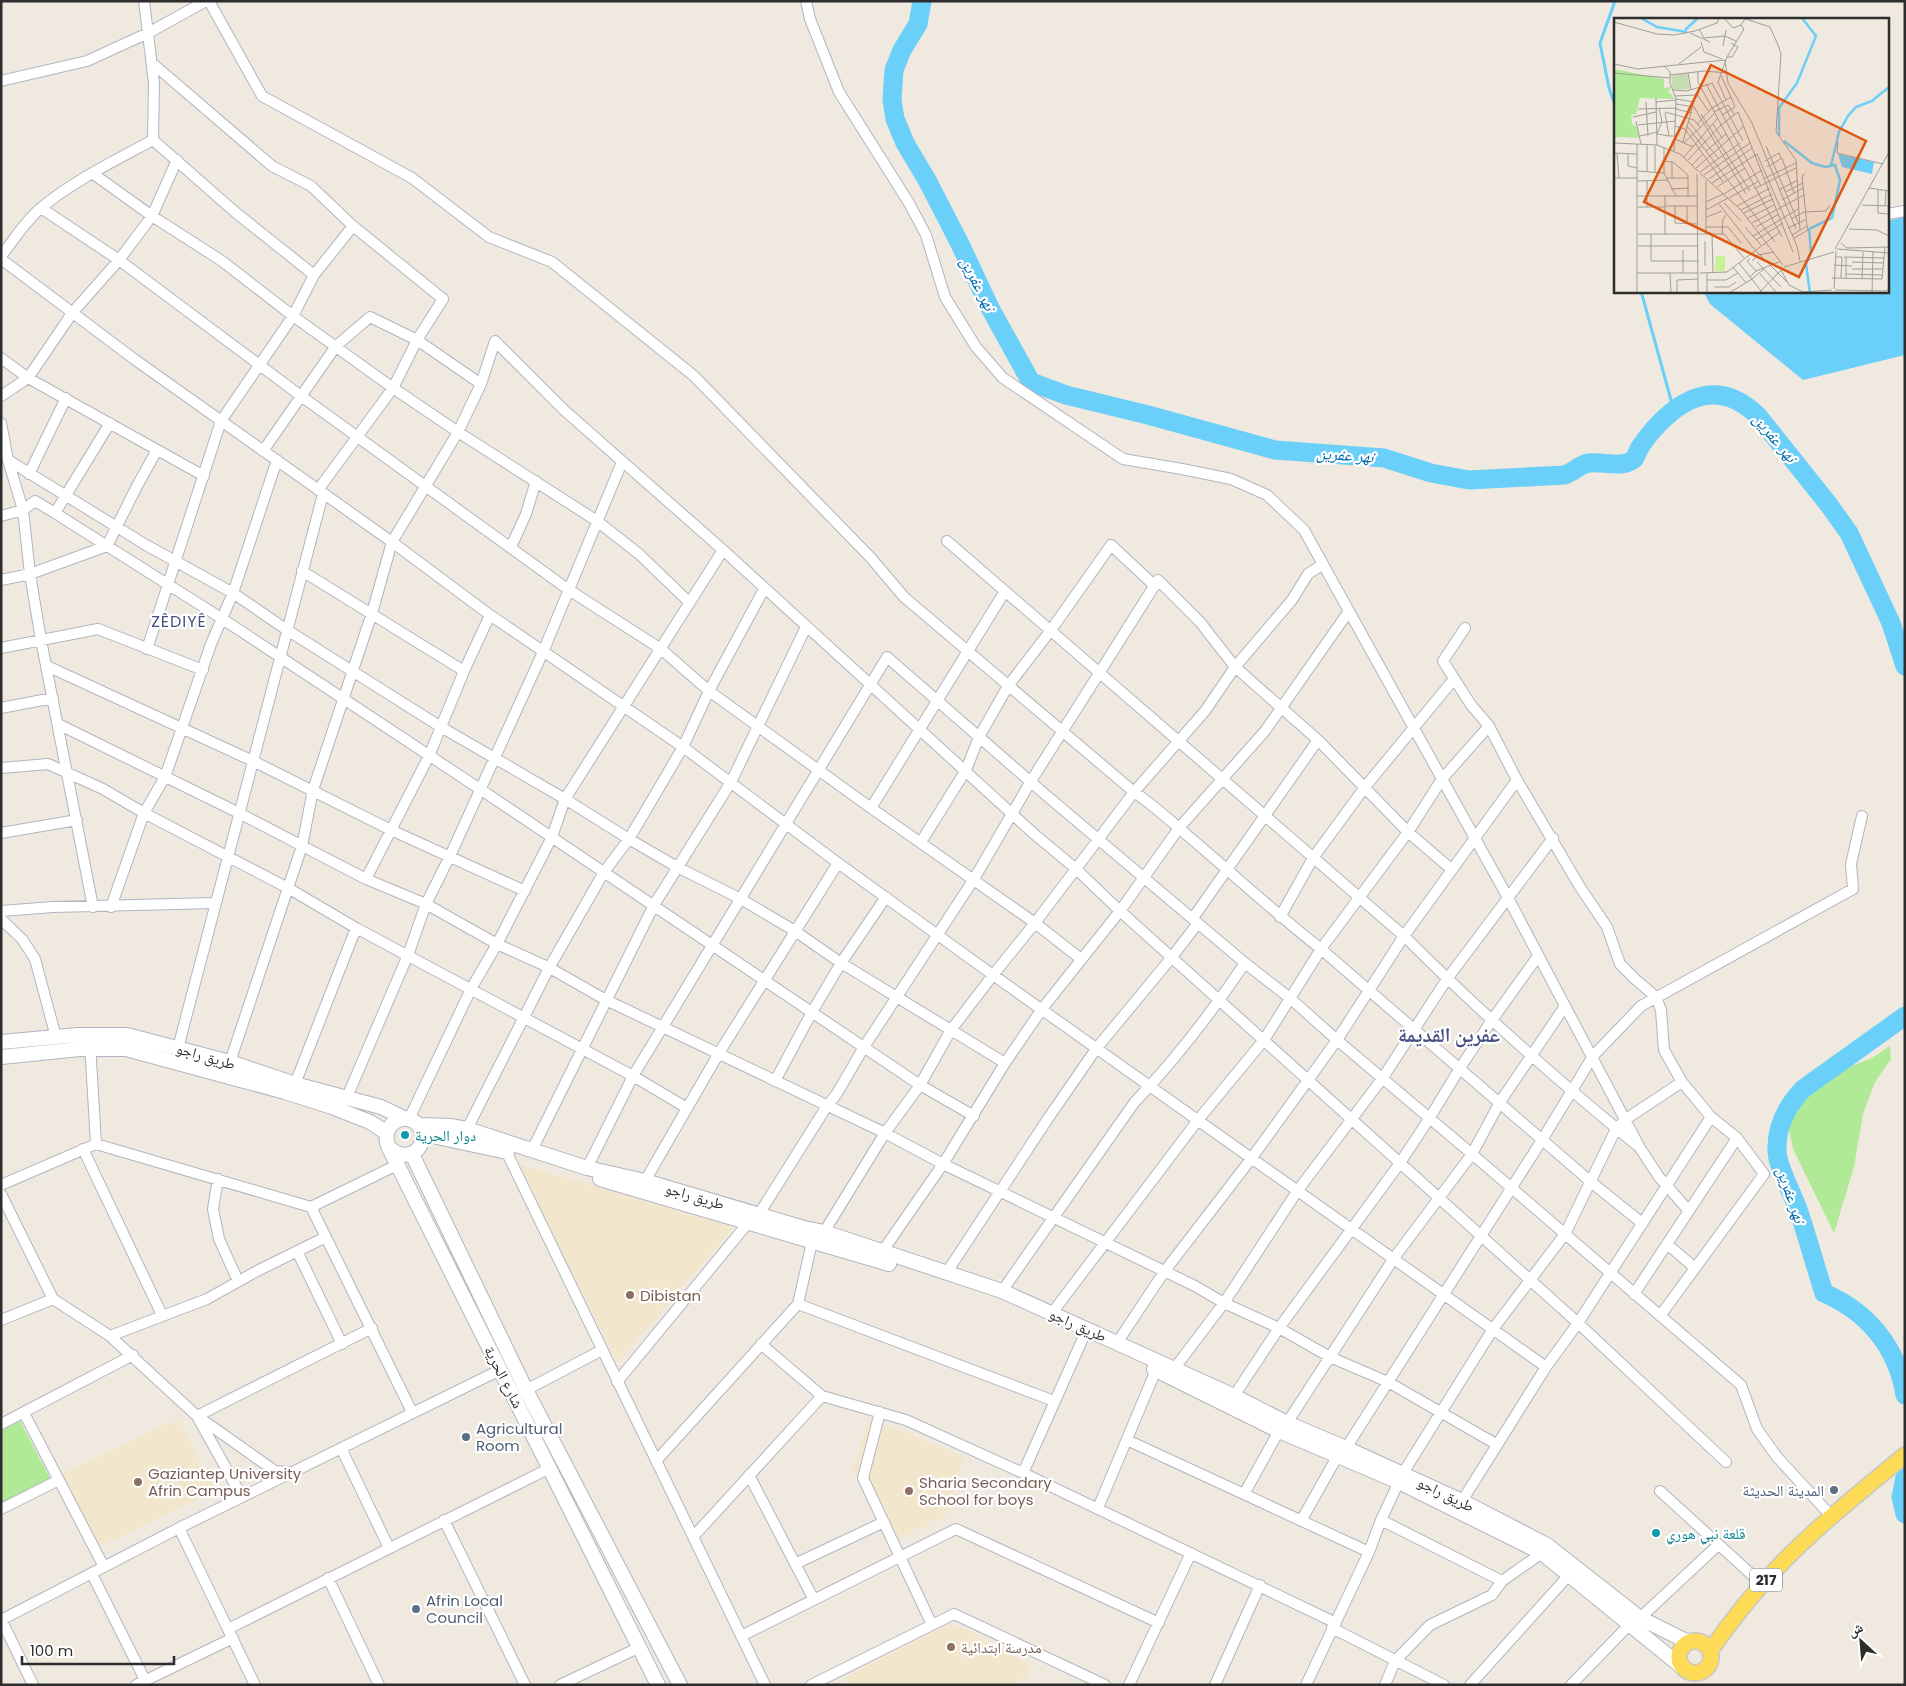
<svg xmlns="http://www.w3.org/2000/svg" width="1906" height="1686" font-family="Poppins,'Noto Naskh Arabic',sans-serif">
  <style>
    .education { fill: #f2e7cd }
    .green { fill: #b1ea97 }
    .water { fill: #6acff9 }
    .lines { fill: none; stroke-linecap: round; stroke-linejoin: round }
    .stream { stroke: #6acff9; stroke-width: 3 }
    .river { stroke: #6acff9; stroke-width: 19 }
    .street-casing { stroke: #b2b5c1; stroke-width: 12 }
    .secondary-casing { stroke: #b2b5c1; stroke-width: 16 }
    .primary-casing { stroke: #c8c8c8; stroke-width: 18 }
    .street { stroke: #fff; stroke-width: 10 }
    .secondary { stroke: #fff; stroke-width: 14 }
    .primary { stroke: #fddb56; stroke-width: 15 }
    .culture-dot { fill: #0f9aa8; stroke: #fff; stroke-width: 2 }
    .education-dot { fill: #8d6e63; stroke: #fff; stroke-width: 2 }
    .service-dot { fill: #5c6f8a; stroke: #fff; stroke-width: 2 }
    .labels { text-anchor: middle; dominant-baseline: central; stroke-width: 4.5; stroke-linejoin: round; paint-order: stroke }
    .shield { fill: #fff; stroke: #6c6c6c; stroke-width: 1 }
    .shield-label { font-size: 14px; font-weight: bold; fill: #2d2d2d }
    .street-label { font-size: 15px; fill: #2d2d2d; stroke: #fff }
    .culture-label { font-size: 15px; fill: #0d838f; stroke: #fff; text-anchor: start }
    .education-label { font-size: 15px; fill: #785e54; stroke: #fff; text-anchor: start }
    .service-label { font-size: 15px; fill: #4e5e75; stroke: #fff; text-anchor: start }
    .water-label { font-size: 16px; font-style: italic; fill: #026cac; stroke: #fff }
    .neighbourhood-label { font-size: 16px; letter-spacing: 1px; fill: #485182; stroke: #fff }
    .district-label { font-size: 20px; font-weight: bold; fill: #485182; stroke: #fff }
    .inset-river { fill: none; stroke: #6acff9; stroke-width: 2.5 }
    .inset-road { fill: none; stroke: #a19e98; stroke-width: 1 }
    .view { fill: #df570e; fill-opacity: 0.15; stroke: #df570e; stroke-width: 2.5 }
    .inset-edge { fill: none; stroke: #2d2d2d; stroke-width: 2.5 }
  </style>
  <rect width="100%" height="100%" fill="#efe9df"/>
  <path class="education" d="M516,1163L734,1227L618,1363Z
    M869,1418L964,1456L948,1514L890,1543L853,1469Z
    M179,1419L215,1491L95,1549L62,1473Z
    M948,1624L964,1628L1030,1665L1026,1677L1011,1685H850L846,1677Z"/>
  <path class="green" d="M1890,1046L1891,1059L1875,1082L1863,1114L1854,1167L1834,1233L1793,1149L1788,1125L1797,1099L1849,1067L1872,1058Z
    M16,1413L51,1480L1,1506V1420Z"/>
  <path class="water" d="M1905,217V355L1803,380L1710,304L1703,291H1887V221Z"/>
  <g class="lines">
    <path class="stream" d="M1615,105L1609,88L1600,43L1615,1
      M1641,291L1674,411"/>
    <path class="river" d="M922,1L918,24L902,50L894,70L892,100L895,119L905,143L927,180L960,244L990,308L1031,382L1066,395L1148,415L1275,450L1384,458L1431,473L1469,480L1565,475C1574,472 1580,464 1589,463C1602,461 1622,469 1634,459C1636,457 1638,451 1639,449C1643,442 1648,436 1653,430C1684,395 1720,379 1758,416L1829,505L1849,533L1891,623L1905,666
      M1905,1016L1803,1089C1787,1106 1776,1127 1777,1151C1777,1165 1792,1193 1798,1209C1807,1236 1815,1265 1824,1293C1868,1312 1897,1347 1905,1395
      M1905,1477L1901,1497L1905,1514"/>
    <defs>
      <path id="street" d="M144,1L154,83L153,140
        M209,1L262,96L412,178L489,237L552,262L694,376L871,558L904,597L1134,792C1153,805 1170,820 1187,835C1232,873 1275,913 1321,949L1591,1182L1642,1223
        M806,1L810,19L839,92L909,203L926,235L945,297L976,347L1003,378L1123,459L1182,469L1231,479L1267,495L1304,530L1507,896L1640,1148L1659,1177L1689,1211
        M152,63L272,166L311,186L353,226
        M1,81L87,61L148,33L206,1
        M153,140L235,212L314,275
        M92,173L152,216L222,261L293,316L393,388L458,432L597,521L639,554L689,602
        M41,208L119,260L301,396L569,590L661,649L709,691L871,808L1035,923L1081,959
        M1887,214L1905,211
        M1,256C14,240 25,221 41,208C73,181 116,160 153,140
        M1,259L134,359L392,542L490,615L683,747L838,863L993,975L1546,1367
        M1,358L28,378L204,476
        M1,396L28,378L73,312L119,260L152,216L177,160
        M1,423L8,460L23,510L30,574L41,640L93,907
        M263,451L336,346L370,317L417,340L481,384
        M8,460L146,545L233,593L287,630L441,727L565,799L629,839L677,867L741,899L795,931L841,963L1005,1063
        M29,474L66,398
        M55,513L110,423
        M1,516L23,510L35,501L55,513L221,618L480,789L920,1085L974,1116
        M947,541L1404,936C1478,1010 1557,1080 1638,1146
        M511,547L526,514L536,481
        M302,571L464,671
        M1,580L30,574L107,546L137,486L157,450
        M1465,628L1443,661L1471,705L1489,726L1517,780L1580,887L1607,927L1620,964L1635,979L1656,997L1661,1010L1664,1050L1682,1082L1711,1117L1737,1138
        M1,648L98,629L203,670
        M147,649L221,421L293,316L314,275L353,226L443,299L417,340L393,388L318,490
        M47,666L253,761L391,830L525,891
        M1,708L53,698
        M58,724L239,813L366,879L426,904L497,944L548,967L606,1000L885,1133L943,1164L1195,1286L1224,1303L1279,1328L1330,1357L1388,1382L1496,1444
        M1,768L48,764L103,789L144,813L288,888L356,928L633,1076L687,1108
        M871,808L1005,591
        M1,833L77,820
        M921,842L966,770L979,737L1008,686L1051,630L1111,545L1155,586
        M366,879L429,756L464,671L490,615
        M111,907L144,813L165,777L211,644L233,593L277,460
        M1,911L53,907L216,903
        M1280,917L1313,858L1365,787L1454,679
        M1193,918L1318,740
        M1,919L22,939L35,959L56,1037
        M90,1043L96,1144
        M178,1048L323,494
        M230,1062L302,846L313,790L372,613L392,542L458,432L481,384L495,341L564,410L723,550L1033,833L1075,868L1120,911L1578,1323L1726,1462
        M775,1081L812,1012L841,963L886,897
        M295,1084L356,928
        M347,1097L408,955L426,904L450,856L543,652L622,462
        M409,1119L471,989L497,944L552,837L565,799L723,550
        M467,1129L549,968L604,872L629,839L683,747L709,691L764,589
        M83,1149L162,1315
        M532,1150L654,905L731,782L806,627
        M506,1151L765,1685
        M587,1168L633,1076L887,657L1047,796L1245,963L1291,999L1337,1040L1472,1154L1741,1385L1757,1429L1777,1457L1832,1517
        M218,1179L213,1209L219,1239L238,1281
        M645,1181L719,1053L838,863
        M1,1185L96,1144L311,1207L412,1412
        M1,1194L53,1299L110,1336L197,1416L275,1471L290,1472
        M311,1207L399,1164
        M759,1214L827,1106L836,1095L864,1047L974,879L1031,781L1158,580L1200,622L1235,667L1318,740L1408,832L1451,869
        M824,1232L885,1133L920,1085L951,1030L993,975L1035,923L1134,792L1205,711L1235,667L1292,600L1308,574L1323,564
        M1667,1244L1695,1268
        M297,1251L342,1344
        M882,1252L943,1164L1005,1063L1042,1009L1120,911L1179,828L1265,731L1349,611
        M947,1272L1047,1120L1096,1049L1172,957L1198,923
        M1002,1291L1134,1103C1175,1060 1212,1012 1245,963
        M1634,1294L1737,1138L1764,1174L1660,1316
        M798,1304L1054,1401
        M1052,1313L1198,1120L1264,1040L1321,949L1408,832L1442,779L1489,726
        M1,1320L53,1299
        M110,1336L207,1299L257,1271L326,1237
        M1117,1343L1164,1272L1251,1159L1337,1040L1404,936L1517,780
        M761,1344L822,1396L906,1420L1023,1473L1336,1623
        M1174,1369L1224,1303L1298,1190L1382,1079L1447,979L1553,838
        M617,1382L748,1223
        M526,1390L602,1350
        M1234,1396L1279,1328L1400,1163L1429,1119L1460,1068L1492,1020L1538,956
        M880,1412L863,1478L932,1625
        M24,1413L104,1567
        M1,1424L133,1355
        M1127,1440L1369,1552
        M341,1448L389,1548
        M656,1461L798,1304L812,1242
        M1023,1473L1084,1336
        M749,1475L814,1600
        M1660,1491L1762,1584
        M1244,1494L1279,1431L1287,1423L1394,1258L1472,1154L1500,1102L1565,1006
        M242,1497L197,1416L372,1328
        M1462,1501L1546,1367L1578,1323L1711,1117
        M1098,1508L1156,1370
        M1,1509L59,1480
        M444,1520L525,1685
        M1381,1520L1502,1581
        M1301,1521L1337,1457L1346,1448L1542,1140L1593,1056L1641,1006L1853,889L1851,864L1862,816
        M179,1528L255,1685
        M693,1537L822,1396
        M795,1564L884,1522
        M92,1574L145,1680
        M328,1578L379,1685
        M1640,1618L1718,1545
        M1,1619L33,1685
        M1,1620L179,1528L500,1370
        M1332,1628L1444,1685
        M228,1629L550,1468
        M741,1636L956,1529L1159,1623
        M136,1685L233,1638
        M560,1685L640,1647
        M811,1685L954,1614L1105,1685
        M1129,1685L1191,1553
        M1215,1685L1260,1585
        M1306,1685L1369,1552L1381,1520L1403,1473L1493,1329L1565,1234L1616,1129L1626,1119L1682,1082
        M1385,1685L1395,1661L1430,1625L1492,1595L1502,1581L1542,1553L1545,1548
        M1470,1685L1569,1575
        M1571,1685L1629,1625"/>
      <path id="secondary" d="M1,1042L78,1035H127L230,1062L295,1084L381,1107L404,1118
        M1,1057L80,1049H126L285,1092L332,1107L370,1122L387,1133
        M419,1125L450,1126L467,1129L587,1168L645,1181L804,1228L824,1232L1002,1291L1234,1396L1287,1423L1346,1448L1462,1501L1547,1545L1640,1618L1688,1642
        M423,1134L507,1152
        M391,1149C405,1161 423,1153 423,1134C415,1107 379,1119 388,1146L658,1685
        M412,1154L526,1390L680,1685
        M600,1179L889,1264
        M1154,1369L1279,1431L1399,1482L1542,1553L1682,1667"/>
      <path id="primary" d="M1679 1657a16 16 0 1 1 32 0a16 16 0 1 1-32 0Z
        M1710,1651C1731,1621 1753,1593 1778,1567C1817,1526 1862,1491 1905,1455"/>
    </defs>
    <use href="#street" class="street-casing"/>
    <use href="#secondary" class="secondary-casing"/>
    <use href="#primary" class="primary-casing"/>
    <use href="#street" class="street"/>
    <use href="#secondary" class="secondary"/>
    <use href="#primary" class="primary"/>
  </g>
  <g class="culture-dot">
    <circle cx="405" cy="1135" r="5"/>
    <circle cx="1656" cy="1533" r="5"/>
  </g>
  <g class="education-dot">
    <circle cx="630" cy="1295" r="5"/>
    <circle cx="138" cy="1482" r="5"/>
    <circle cx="909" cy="1491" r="5"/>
    <circle cx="951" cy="1647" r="5"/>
  </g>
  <g class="service-dot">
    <circle cx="466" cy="1437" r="5"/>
    <circle cx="1834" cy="1490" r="5"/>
    <circle cx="416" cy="1609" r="5"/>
  </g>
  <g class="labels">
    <rect class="shield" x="1750" y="1568.5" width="32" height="23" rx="4"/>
    <g class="shield-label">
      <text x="1766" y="1580">217</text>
    </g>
    <g class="street-label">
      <text transform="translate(206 1056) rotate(16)">طريق راجو</text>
      <text transform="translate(695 1196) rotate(16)">طريق راجو</text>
      <text transform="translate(1078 1325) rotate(24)">طريق راجو</text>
      <text transform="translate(504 1377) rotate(63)">شارع الحرية</text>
      <text transform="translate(1446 1494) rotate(26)">طريق راجو</text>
    </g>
    <g class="culture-label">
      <text x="415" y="1135">دوار الحرية</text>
      <text x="1666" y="1533">قلعة نبي هوري</text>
    </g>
    <g class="education-label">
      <text x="640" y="1295">Dibistan</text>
      <text x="148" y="1473">Gaziantep University<tspan x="148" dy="17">Afrin Campus</tspan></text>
      <text x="919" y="1482">Sharia Secondary<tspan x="919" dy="17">School for boys</tspan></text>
      <text x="961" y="1647">مدرسة ابتدائية</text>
    </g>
    <g class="service-label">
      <text x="476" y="1428">Agricultural<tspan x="476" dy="17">Room</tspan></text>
      <text x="1824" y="1490" text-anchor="end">المدينة الحديثة</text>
      <text x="426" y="1600">Afrin Local<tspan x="426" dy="17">Council</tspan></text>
    </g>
    <g class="water-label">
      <text transform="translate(978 284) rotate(63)">نهر عفرين</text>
      <text transform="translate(1775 438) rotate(50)">نهر عفرين</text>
      <text transform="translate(1345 455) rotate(4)">نهر عفرين</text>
      <text transform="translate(1791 1195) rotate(71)">نهر عفرين</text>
    </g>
    <g class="neighbourhood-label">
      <text x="179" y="621">ZÊDIYÊ</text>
    </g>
    <g class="district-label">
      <text x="1449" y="1035">عفرين القديمة</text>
    </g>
  </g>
  <g transform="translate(1614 18)">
    <rect width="275" height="275" fill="#efe9df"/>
    <path d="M0,51L50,61V70L57,69L54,75H57L60,81L26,80L22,96L17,97L18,106L23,109L25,120L3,119L0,124Z" fill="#b1ea97"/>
    <path d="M73,55L76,71L59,72L57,58Z" fill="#c6dbb4"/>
    <path d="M102,238H111V253H101Z" fill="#c6f292"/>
    <path d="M224,136L260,144L258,156L228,149Z" fill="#6acff9"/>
    <path class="inset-river" d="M27,0L43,9L73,14M71,12L84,0M165,118V90L183,65L202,18L188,0M170,123L198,145L211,149L221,147L226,162L218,200L195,211L197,234L192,246L196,275M217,147L225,114L234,98L242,89L258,83L275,69"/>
    <path class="inset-road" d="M110,0L119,10L127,7M129,0L156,9L164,27L167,36L162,114L182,142L186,212M0,4L43,16L60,17L81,13L103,5L105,0M85,11L90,20L111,18L122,23M76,15L96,24M87,24L90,34L108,41M109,28L112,12M113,39H118L124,29L117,25M0,46L24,51L111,42L114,65L138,105L182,211M65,46L87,29M50,48L56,54V65L62,81L60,133M84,54V64L168,219M0,55L56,60M74,55L77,72M56,57L90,53L114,55M107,58L117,79M104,64L113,39L130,11L127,7L131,1M104,64L112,82M98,65L129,123M92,66L147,168M59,72L73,73L99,65M83,76L95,94M61,78L82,77M42,80L43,127M62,81L80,84M32,84L34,118M42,84L62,82M62,86L80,89L132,176M45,90L48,104L43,116L55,118M24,91L63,90M62,91L78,95M51,94L80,102L87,110M100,94L114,87L121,97M51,95L55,118H60M87,96L136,173M19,99L42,94M22,103L27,126M75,104L104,140M83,106L98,90L117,79L121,89L108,97M99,106L108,120M24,107L62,103M61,108L71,111L109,164M73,108L161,224M26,118L43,114M61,121L79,129M69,124L82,75M224,124L223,135L269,146M0,125L43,127L66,136L85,154M70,125L101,95M23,126V275M152,128L184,204M50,130V155L62,178M92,133L112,116M0,135L23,136M3,135L5,160M14,136V148L23,150M70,139L104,100M74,142L107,107L124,94L179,234M50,143L59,144L74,157V178M151,143L165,135L167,140M78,147L89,136M153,149L168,140L180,175M82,150L129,109M23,153L50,155M33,154V127M41,154V128M86,154L126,125M86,155L127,192L169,247M83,156L84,275M191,156L188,158L193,208M90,157L136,125M0,160H24M53,160H74M58,160V144M151,160L182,145M95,161L138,130M24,163L54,162M98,165L143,136L183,228L186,243M103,169L131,150M255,170L275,173M57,171L75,170M140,171L182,150M165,172L184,162M264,172V195L275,196M171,174L189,165M110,176L148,152M23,178H83M115,180L145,163M168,182L189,170M92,184L109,176M110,185L127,203M105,186L141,232M248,187L275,188M51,188H83M61,188V205L84,206M73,188V206M123,188L156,170M271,188L272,173M24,189H51M33,189V163M92,192L114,180M127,192L158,176M130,195L159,181M93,199L108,193M134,200L160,187M177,201L190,194L212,193L216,187M138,205L190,177M92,209H114L127,225M131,209L147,227M142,209L165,196M174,210L191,202M235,211L263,212L275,218M24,216H110L130,240M37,216V243H85M92,216V162M98,216L99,255M108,216L109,201L112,197M51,217V178M178,217L193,208L194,212L180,220M139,218L184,191M142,222L169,205M227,225L233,230L275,229M24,228H84M221,231L275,134M223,231L275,235M69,232V255M141,232L173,264M221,239H228L227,260M230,239L270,240M136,241L133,243L142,253L136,259M138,243L144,237L160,234M143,244L167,269M238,244L270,245M125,245L148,274M220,247L238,248M91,248V223M119,249L132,265M170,249L220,234M238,251H269M167,252L175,267L189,274M142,253L165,244M23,255H84M56,255L57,275M86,255L113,254L166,214M93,255V275M146,256L163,275M232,256L269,257M218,260L268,261L271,229M138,261L150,251M232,261V239M248,261L249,234M93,262H112L124,255M100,269H115L122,264M220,271L222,233M221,272L272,273L275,270M189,274L218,272M63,275V262L84,261M115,275L138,261M145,275L169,250M258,275L259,234"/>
    <path class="view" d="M97,47L252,123L185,259L30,184Z"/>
    <rect width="275" height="275" class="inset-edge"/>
  </g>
  <rect width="1906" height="1686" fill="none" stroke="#2d2d2d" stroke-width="5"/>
  <g transform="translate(1861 1641) rotate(334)" stroke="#ffffff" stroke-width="4" paint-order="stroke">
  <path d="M0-4L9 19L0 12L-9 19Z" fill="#2d2d2d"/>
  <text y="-8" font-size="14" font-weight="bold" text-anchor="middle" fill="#2d2d2d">ش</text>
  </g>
  <path d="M22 1656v8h152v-8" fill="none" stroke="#2d2d2d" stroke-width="2.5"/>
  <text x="30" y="1656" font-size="15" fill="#2d2d2d" stroke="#ffffff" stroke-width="4" paint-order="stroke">100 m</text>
</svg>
